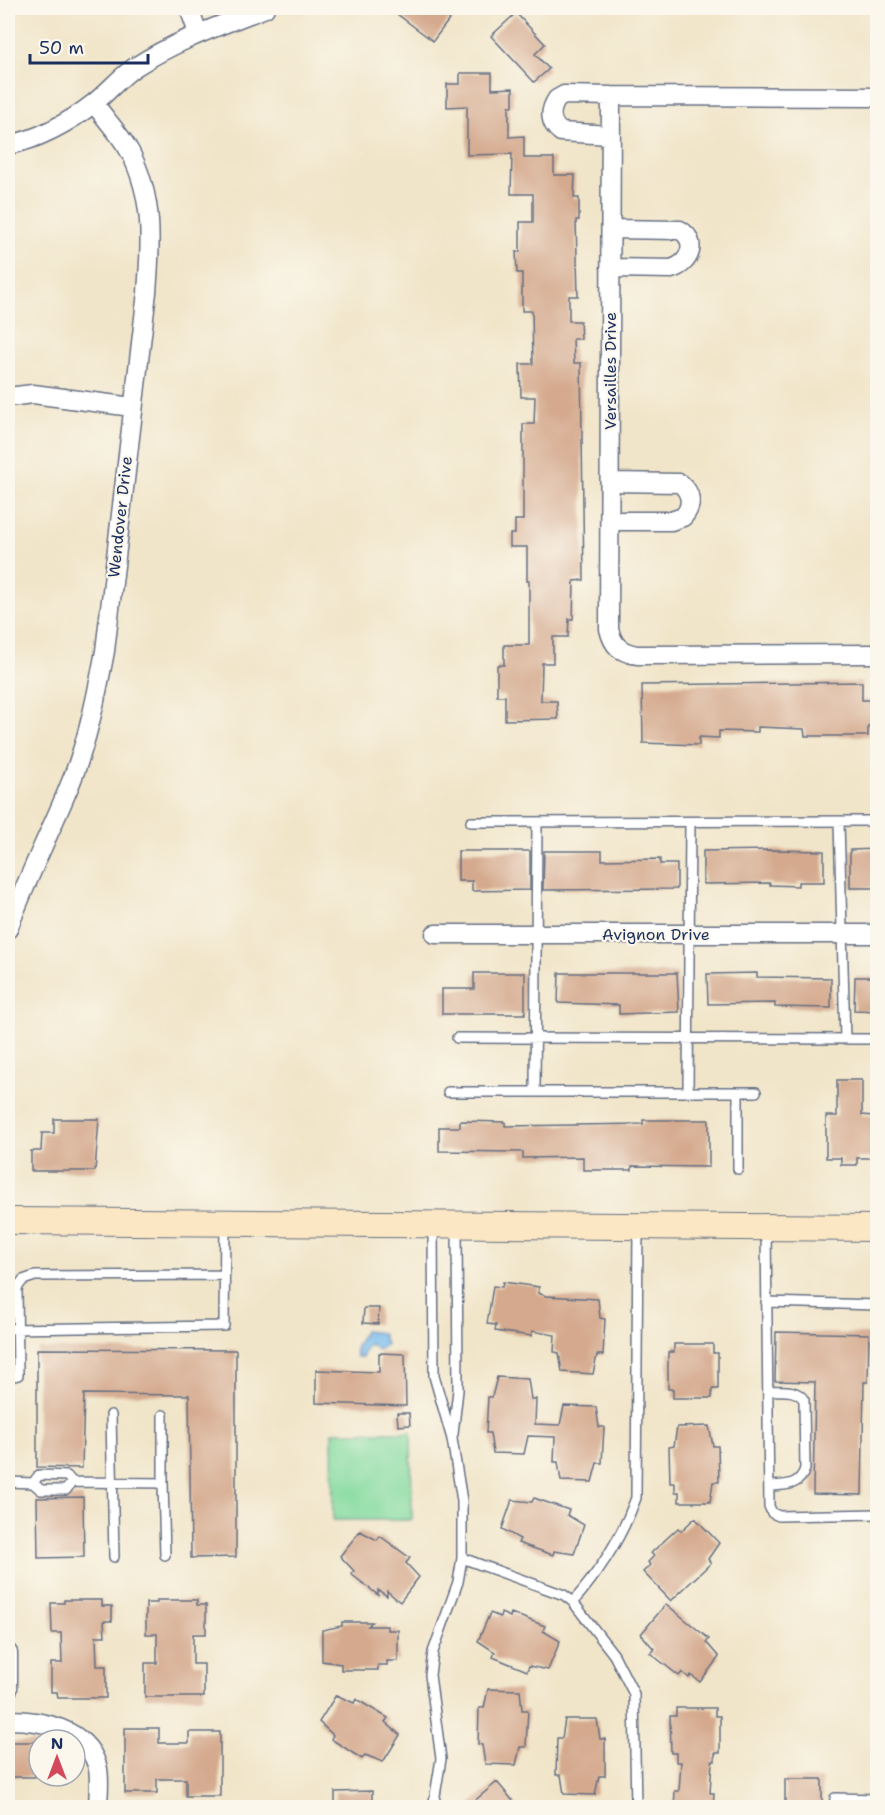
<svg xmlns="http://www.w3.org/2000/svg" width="885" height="1815" font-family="'Shantell Sans',sans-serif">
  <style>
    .green { fill: #82da9e; stroke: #4e847e; stroke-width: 1.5 }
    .water { fill: #76b9ec; stroke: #4874a5; stroke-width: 1.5 }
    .building { fill: #d4a98d }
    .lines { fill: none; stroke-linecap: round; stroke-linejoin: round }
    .service-casing { stroke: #666f83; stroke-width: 12 }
    .minor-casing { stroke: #666f83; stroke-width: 21 }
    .secondary-casing { stroke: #666f83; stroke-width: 28 }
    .service { stroke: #fff; stroke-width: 9 }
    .minor { stroke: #fff; stroke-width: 18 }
    .secondary { stroke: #fbe7c3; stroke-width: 26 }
    .labels { text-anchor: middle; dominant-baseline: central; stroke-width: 4.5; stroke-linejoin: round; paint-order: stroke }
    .street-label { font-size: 16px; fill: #1b2f5e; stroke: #fbf7ec }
  </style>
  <rect width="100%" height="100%" fill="#fbf7ec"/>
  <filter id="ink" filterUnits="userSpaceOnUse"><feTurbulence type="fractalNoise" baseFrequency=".0167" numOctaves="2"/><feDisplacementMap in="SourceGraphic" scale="12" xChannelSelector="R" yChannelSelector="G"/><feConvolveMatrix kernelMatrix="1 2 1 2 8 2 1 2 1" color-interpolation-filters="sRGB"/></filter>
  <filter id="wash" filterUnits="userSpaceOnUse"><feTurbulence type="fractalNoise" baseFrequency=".008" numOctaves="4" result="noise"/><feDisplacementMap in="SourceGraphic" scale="24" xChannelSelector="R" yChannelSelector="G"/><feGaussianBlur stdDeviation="1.35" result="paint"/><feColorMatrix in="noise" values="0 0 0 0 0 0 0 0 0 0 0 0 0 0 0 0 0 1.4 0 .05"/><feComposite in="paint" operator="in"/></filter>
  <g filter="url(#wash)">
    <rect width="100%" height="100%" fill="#f1e5c9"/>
    <path class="green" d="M332,1432H411L412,1520H333Z"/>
    <path class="water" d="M364,1331L382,1333L386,1344L378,1350L370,1344L365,1349L362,1357H357C352,1344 360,1343 364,1331Z"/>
    <g id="blocks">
      <path class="building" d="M389,8H458L433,41Z
        M516,13L545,44L535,54L549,69L534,82L491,36Z
        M460,73H492V89L513,88V106H509V137L524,136V158H554V175H575L574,198H579V220H576L578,296H569V321H580L581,339H573L574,363H581L584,580L574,581L573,619H569L568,637H553V663H542L541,701H557L558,719L505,720V696H497V665H504V645H529V581H527V547H510V534H515V520H523V424H534L535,397H521L520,364H533L532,311H522V273H517L516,252H520V222H533V194H511L512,154L467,155V106L447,107V84H460Z
        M862,682V700H877L878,726H868V736H805L804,729L758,727V732L719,731V738L699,737V745L643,743L642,685Z
        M878,849V888H850V850Z
        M771,850L824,851V882H798V886L770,885V883L703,884V851Z
        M458,851H530V890L472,891V881H458Z
        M544,851H602V860L660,859V864H677V889L543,890Z
        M474,973H525V1014H442V989H474Z
        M559,973H677L679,1012L619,1014V1005L558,1003Z
        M757,973V977L831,978V1008L775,1007V1003L708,1004L707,974Z
        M855,977H878V1011L854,1010Z
        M837,1080H862V1115L873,1116V1158H857V1165H841V1158H826V1116H837Z
        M54,1119H99L95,1171H31V1151H41L42,1133H54Z
        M643,1120H709V1167L632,1166V1170H583V1157L523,1158V1152L439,1151V1127H460V1121L505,1122V1126L643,1124Z
        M503,1282L539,1287L538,1293L546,1296L598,1299L600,1318L605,1319L603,1355H597L593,1374L562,1372L559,1353L554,1352L555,1335L532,1331L531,1336L495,1331L496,1325L487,1324L493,1286L502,1287Z
        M364,1308H379L378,1324L363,1323Z
        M776,1332L869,1334L868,1382H864L862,1495L813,1494L815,1382L775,1381Z
        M674,1344H713V1353H718V1389H712V1398H673V1389H668V1352H674Z
        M37,1349L236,1350V1557L191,1558L189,1395L84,1394L82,1468L37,1467Z
        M379,1353L405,1354L406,1406L316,1403V1370L379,1372Z
        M497,1377L528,1379L531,1399H536L535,1424L560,1425L564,1406L596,1407L599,1427H604L602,1463H597L592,1482L561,1481L558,1462H554L555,1437L528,1436L524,1454L493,1453L490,1433H486L488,1397H492Z
        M397,1413H409L410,1425L398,1426Z
        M709,1426L713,1446H718L719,1482H713L710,1502H679V1492H675V1483H670L669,1447L674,1446L677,1427Z
        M83,1497L84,1557L38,1558L37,1498Z
        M534,1498L569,1510L567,1515L584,1525L574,1554L554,1551L553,1555L518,1543L520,1539L502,1529L512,1500L532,1502Z
        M695,1518L719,1543L708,1559L711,1563L671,1601L643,1572L650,1565L648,1562L654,1556L651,1553L678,1528L681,1531Z
        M360,1531L377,1540L380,1536L410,1558L406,1563L419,1577L400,1602L387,1591V1596L378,1590V1595L351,1574L354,1571L340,1556Z
        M64,1600H102V1606H112V1621H104L105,1636H96L97,1666H106V1698H58L57,1692H51V1663H62L61,1633H52L51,1603H64Z
        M157,1600H197V1605H206V1634H193V1664H204V1697H145V1663H157V1634H146V1603H157Z
        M666,1604L709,1639L706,1642L719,1657L700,1682L691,1675L689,1678L682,1672L679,1676L650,1653L654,1649L641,1634Z
        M490,1613L500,1617L501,1613L510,1617L511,1613L545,1626L543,1631L560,1641L548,1670L529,1666L527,1671L493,1657L495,1652L478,1641Z
        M342,1622H372L368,1626H387V1630H398V1661H387V1665H378V1670H341V1664L322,1661V1630L342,1626Z
        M488,1689L520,1690L522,1710H528L526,1747H520L516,1765L485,1764L482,1745L478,1744L479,1708H484Z
        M336,1695L354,1703L356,1699L388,1718L385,1722L400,1735L383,1762L365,1755L362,1759L331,1739L333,1735L319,1722Z
        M676,1708H715V1716H720V1753H715V1761H712L710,1793H714L713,1808H674L675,1791H679L681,1762H676V1753H671L670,1716H676Z
        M565,1719H597L600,1739H605V1776H599L595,1795L564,1794L561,1775H556L557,1738H562Z
        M125,1728H159V1743H189V1732H220V1796H186V1779H157V1793H125Z
        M8,1742H35V1777H8Z
        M785,1779H822V1808H785Z
        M497,1782L519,1808H466Z
        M372,1791V1808H335V1792Z"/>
    </g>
  </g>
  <g filter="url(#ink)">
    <use href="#blocks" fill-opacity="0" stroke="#666f83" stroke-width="1.5"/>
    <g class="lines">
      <defs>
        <path id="service" d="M471,822L878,821
          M839,822L845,1039
          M457,1038L878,1039
          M448,1092H738V1169
          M535,1092L537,822
          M688,1092L690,823
          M738,1092H756
          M766,1229L769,1506L772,1513L779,1516L878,1514
          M766,1302L878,1305
          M8,1329L224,1326L225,1224
          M8,1377L18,1375L17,1288L23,1280L35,1276L224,1275
          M768,1391C781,1391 796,1388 804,1400L805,1469C799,1487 784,1485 769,1486
          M111,1415L114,1557
          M163,1415V1483
          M453,1434L458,1390L457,1226
          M8,1482L33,1483L41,1490H66L72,1482
          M33,1483L39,1475L67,1476L72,1482L163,1483L165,1555
          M462,1558L564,1595L573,1602L614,1655L634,1694L636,1808
          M573,1602C600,1571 622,1537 636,1498L638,1228
          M433,1808L441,1759L430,1675L433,1652L458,1582L462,1558V1501L452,1439L434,1376L433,1226
          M834,1808L835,1798L878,1799"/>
        <path id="minor" d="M189,8L198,33
          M878,97L611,96L609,629C613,646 620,652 637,655L878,654
          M610,135L561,132C549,123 549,111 557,99L564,95L611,96
          M8,145C37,140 70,122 94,103C108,92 120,77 135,67C175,41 221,25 265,8
          M610,268L671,269C690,264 699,241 680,230L611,229
          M8,397L33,394L132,407
          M610,482L680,483C692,493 693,506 683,517L671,521H610
          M8,929C25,883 47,839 66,794C86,749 96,699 105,651L147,292C151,243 154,198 130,152C121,135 105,119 94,103
          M435,934H878
          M8,1653V1689
          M8,1720C41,1720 85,1728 97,1765C101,1777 98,1795 98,1808"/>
        <path id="secondary" d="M8,1221L878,1228"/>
      </defs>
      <use href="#service" class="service-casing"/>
      <use href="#minor" class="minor-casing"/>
      <use href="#secondary" class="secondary-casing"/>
      <use href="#service" class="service"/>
      <use href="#minor" class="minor"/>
      <use href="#secondary" class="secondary"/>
    </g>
  </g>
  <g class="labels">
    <g class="street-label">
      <text transform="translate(610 371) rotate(-90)">Versailles Drive</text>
      <text transform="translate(120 517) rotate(-84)">Wendover Drive</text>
      <text x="656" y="934">Avignon Drive</text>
    </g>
  </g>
  <rect width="885" height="1815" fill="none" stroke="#fbf7ec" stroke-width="30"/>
  <g transform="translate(57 1758)"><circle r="28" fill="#fbf7ec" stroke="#a1a7b3" stroke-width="1.5"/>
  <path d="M0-4.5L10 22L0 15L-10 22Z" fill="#d1495b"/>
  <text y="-9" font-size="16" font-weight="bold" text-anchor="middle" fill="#1b2f5e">N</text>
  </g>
  <path d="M30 54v9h118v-9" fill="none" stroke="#1b2f5e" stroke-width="3"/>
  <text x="39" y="54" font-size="18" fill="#1b2f5e" stroke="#fbf7ec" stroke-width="4.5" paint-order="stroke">50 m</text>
</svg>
